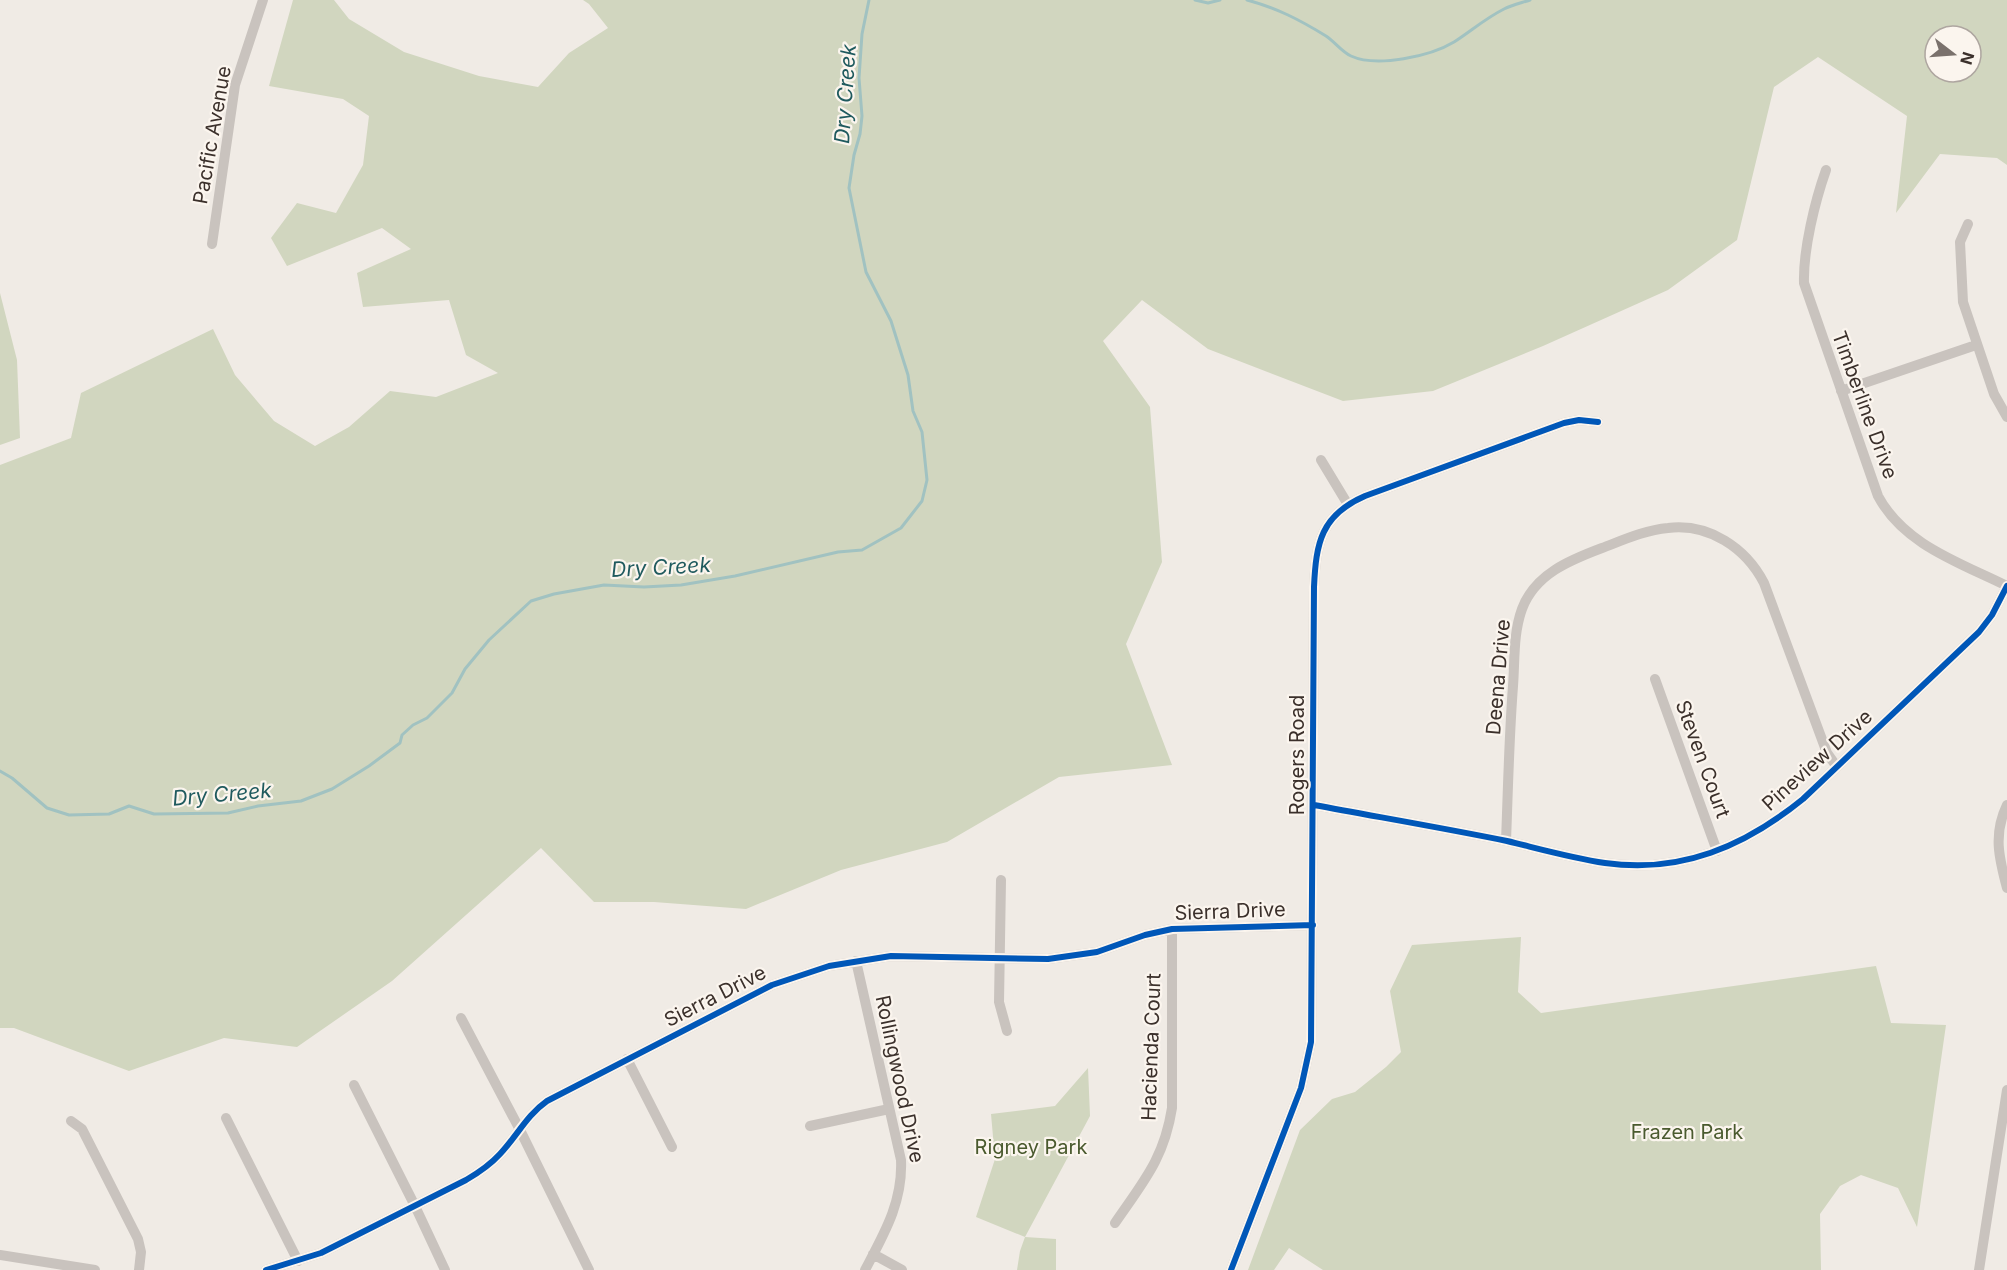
<svg xmlns="http://www.w3.org/2000/svg" width="2007" height="1270" font-family="Inter,sans-serif">
  <style>
    .green { fill: #d1d6bf; fill-rule: evenodd }
    .lines { fill: none; stroke-linecap: round; stroke-linejoin: round }
    .stream { stroke: #a1c2c1; stroke-width: 3 }
    .street { stroke: #c9c3be; stroke-width: 10 }
    .cycleway-casing { stroke: #fbf5ee; stroke-width: 10 }
    .cycleway { stroke: #0057b8; stroke-width: 6 }
    .labels { text-anchor: middle; dominant-baseline: central; stroke-width: 4.5; stroke-linejoin: round; paint-order: stroke }
    .street-label { font-size: 20px; fill: #3b302b; stroke: #fbf5ee }
    .park-label { font-size: 20px; fill: #4a5a2e; stroke: #fbf5ee }
    .water-label { font-size: 21px; font-style: italic; fill: #1f5a5e; stroke: #fbf5ee }
  </style>
  <rect width="100%" height="100%" fill="#f0ebe5"/>
  <path class="green" d="M293,0H334L349,19L404,52L479,76L538,87L569,53L608,28L589,4L583,0H2007V165L1997,158L1940,154L1896,213L1907,116L1818,57L1774,87L1737,240L1668,290L1543,346L1433,391L1343,401L1208,349L1142,300L1103,341L1150,407L1162,562L1126,644L1172,765L1059,777L947,842L841,870L746,909L654,902H594L541,848L392,981L297,1047L224,1038L129,1071L14,1028H0V465L71,438L81,393L213,329L235,375L274,421L315,446L349,427L390,391L436,397L498,373L466,355L449,300L363,307L357,273L411,249L382,228L287,266L271,238L297,203L336,213L363,165L369,116L343,99L269,86ZM1935,36H1971V72H1935Z
    M0,293L17,360L20,438L0,445Z
    M1521,937L1518,992L1541,1013L1876,966L1891,1023L1946,1025L1917,1227L1898,1188L1861,1175L1840,1186L1820,1214L1821,1270H1323L1289,1248L1274,1270H1248L1300,1130L1332,1099L1355,1092L1386,1067L1401,1052L1390,991L1412,945Z
    M1088,1068L1090,1116L1025,1237L1056,1239V1270H1017L1020,1251L1025,1237L976,1217L995,1159L991,1114L1055,1106Z"/>
  <g class="lines">
    <path class="stream" d="M1195,0L1208,3L1220,0
      M1247,0C1277,8 1300,20 1326,36C1335,42 1342,52 1351,56C1377,68 1431,56 1454,42C1471,31 1486,18 1504,9C1512,5 1521,3 1530,0
      M0,771L12,778L47,808L69,815L109,814L129,806L154,814L228,813L258,806L301,801L332,789L369,766L400,743L402,735L413,725L427,718L452,693L465,669L489,640L531,601L554,594L604,585L644,587L681,585L735,576L838,552L862,550L901,528L922,501L927,480L922,432L913,411L908,375L891,321L866,272L849,188L854,155L860,134L862,116L859,78L862,34L869,0"/>
    <path class="street" d="M1826,170C1815,201 1803,250 1804,283L1878,496C1904,545 1961,563 2007,586
      M1968,224L1960,242L1963,302L1994,394L2007,417
      M212,244L235,85L263,0
      M1841,391L1976,345
      M1321,460L1347,503
      M1655,679L1717,851
      M1314,805C1378,817 1443,828 1507,841C1540,849 1572,858 1605,863C1681,874 1745,846 1803,799L1979,632L1992,615L2007,586
      M2007,805C1993,834 1999,858 2007,888
      M1506,841C1508,790 1509,738 1513,686C1515,660 1513,634 1522,609C1535,574 1570,560 1602,548C1623,540 1645,530 1668,528C1709,523 1746,548 1764,583L1827,753L1837,767
      M1001,880L999,1002L1007,1031
      M856,961L901,1160C903,1202 884,1234 865,1270
      M461,1018L519,1128L589,1270
      M627,1059L672,1147
      M354,1085L415,1206L445,1270
      M226,1118L298,1261
      M71,1121L82,1129L138,1239L141,1252L139,1270
      M810,1126L889,1109
      M1115,1223C1143,1182 1164,1159 1172,1108V929
      M873,1254L902,1270
      M0,1255L95,1270
      M266,1270L321,1253L466,1180C478,1173 490,1165 500,1154C517,1136 527,1115 547,1101L772,985L829,966L891,956L1048,959L1097,952L1145,935L1172,929L1313,925
      M1231,1270L1301,1088L1311,1042L1314,587C1316,543 1321,515 1365,496L1564,423L1579,420L1598,422
      M1979,1270L2007,1090"/>
    <defs>
      <path id="cycleway" d="M1314,805C1378,817 1443,828 1507,841C1540,849 1572,858 1605,863C1681,874 1745,846 1803,799L1979,632L1992,615L2007,586
        M266,1270L321,1253L466,1180C478,1173 490,1165 500,1154C517,1136 527,1115 547,1101L772,985L829,966L891,956L1048,959L1097,952L1145,935L1172,929L1313,925
        M1231,1270L1301,1088L1311,1042L1314,587C1316,543 1321,515 1365,496L1564,423L1579,420L1598,422"/>
    </defs>
    <use href="#cycleway" class="cycleway-casing"/>
    <use href="#cycleway" class="cycleway"/>
  </g>
  <g class="labels">
    <g class="street-label">
      <text transform="translate(212 135) rotate(-80)">Pacific Avenue</text>
      <text transform="translate(1865 405) rotate(70)">Timberline Drive</text>
      <text transform="translate(1498 677) rotate(-85)">Deena Drive</text>
      <text transform="translate(1297 755) rotate(-90)">Rogers Road</text>
      <text transform="translate(1703 759) rotate(70)">Steven Court</text>
      <text transform="translate(1817 760) rotate(-42)">Pineview Drive</text>
      <text transform="translate(1230 911) rotate(-2)">Sierra Drive</text>
      <text transform="translate(715 996) rotate(-27)">Sierra Drive</text>
      <text transform="translate(1151 1047) rotate(-88)">Hacienda Court</text>
      <text transform="translate(900 1079) rotate(78)">Rollingwood Drive</text>
    </g>
    <g class="park-label">
      <text x="1687" y="1132">Frazen Park</text>
      <text x="1031" y="1147">Rigney Park</text>
    </g>
    <g class="water-label">
      <text transform="translate(845 94) rotate(-86)">Dry Creek</text>
      <text transform="translate(661 567) rotate(-3)">Dry Creek</text>
      <text transform="translate(222 794) rotate(-5)">Dry Creek</text>
    </g>
  </g>
  <g transform="translate(1953 54) rotate(107)"><circle r="28" fill="#fbf5ee" stroke="#aea6a0" stroke-width="1.5"/>
  <path d="M0-4.5L10 22L0 15L-10 22Z" fill="#7a716c"/>
  <text y="-9" font-size="16" font-weight="bold" text-anchor="middle" fill="#3b302b">N</text>
  </g>
</svg>
